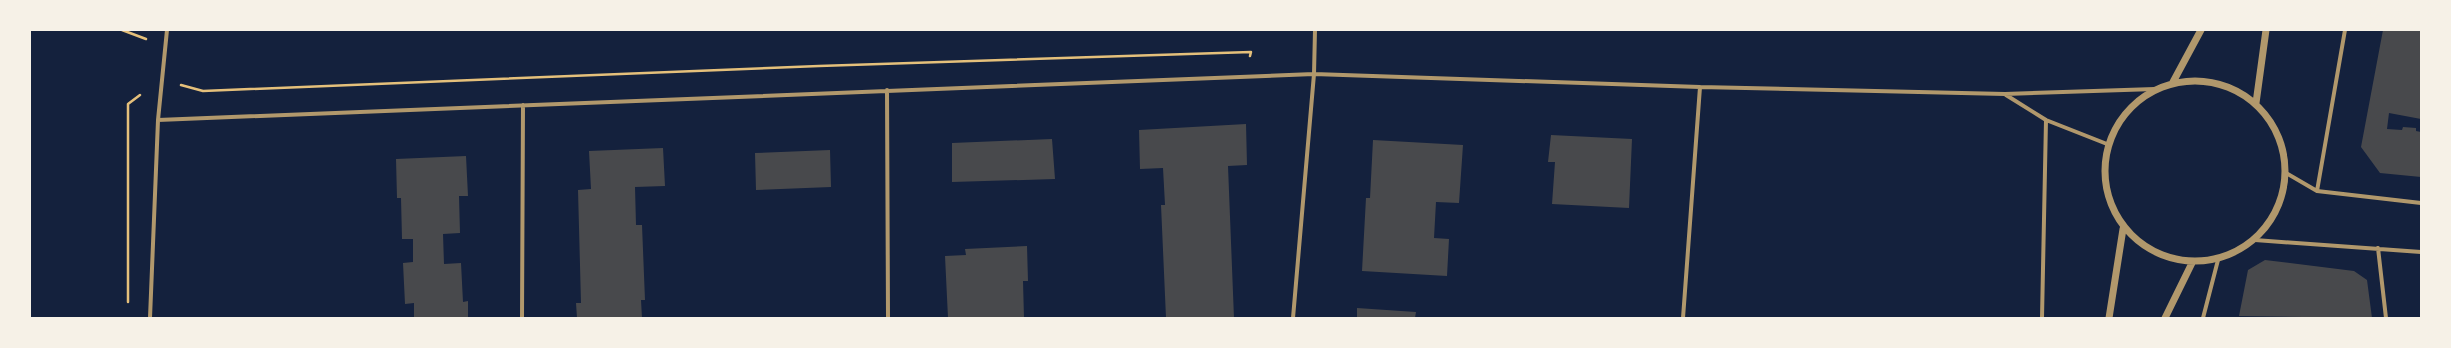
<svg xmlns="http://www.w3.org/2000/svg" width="2451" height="348" font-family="'Open Sans',sans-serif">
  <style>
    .building { fill: #48494c }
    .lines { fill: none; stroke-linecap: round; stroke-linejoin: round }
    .path { stroke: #e5c07b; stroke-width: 2.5 }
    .minor { stroke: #b1986c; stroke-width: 4 }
    .tertiary { stroke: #b1986c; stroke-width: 7 }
  </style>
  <rect width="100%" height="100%" fill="#14213d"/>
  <path class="building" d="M2383,30H2421V119L2389,113L2387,129L2402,130L2403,127L2416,128V131L2421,132V177L2380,173L2361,147Z
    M1246,124L1247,165L1228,166L1234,318H1166L1161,205H1165L1163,168L1140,169L1139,130Z
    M1551,135L1632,139L1629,208L1552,204L1555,162H1548Z
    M1052,139L1055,179L952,182V143Z
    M1373,140L1463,145L1459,203L1436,202L1434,238L1449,239L1447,276L1362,271L1366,198H1370Z
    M663,148L665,186L635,187L636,225H642L645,300H641L642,318H577L576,303H581L578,190L591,189L589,151Z
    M830,150L831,187L756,190L755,153Z
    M466,156L468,196H459L460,233L443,234L444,264L461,263L463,302L468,301V318H414V303L405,304L403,263L413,262V239H402L401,198H397L396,159Z
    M1027,246L1028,281H1023L1024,318H948L945,256L966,255L965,249Z
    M2265,260L2354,271L2367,280L2372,318L2239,316L2248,270Z
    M1357,308L1416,312L1415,318H1357Z"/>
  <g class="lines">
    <path class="path" d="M122,30L146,39
      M181,85L203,91L819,66L1251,52L1250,56
      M128,302V104L140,95"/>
    <path class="minor" d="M887,90L888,318
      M2006,95L2046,120L2107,144
      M158,120L1314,74L1700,87L2005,94L2155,89
      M2286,173L2317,191L2421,203
      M2317,191L2345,30
      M2255,240L2421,252
      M2378,248L2386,318
      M150,318L158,120L167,30
      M522,318L523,105
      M1293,318L1314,74L1315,30
      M1683,318L1700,87
      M2042,318L2046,120
      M2203,318L2218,260"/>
    <path class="tertiary" d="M2105 171a90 90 0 1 1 180 0a90 90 0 1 1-180 0Z
      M2173,82L2201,30
      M2256,103L2266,30
      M2109,318L2123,229
      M2165,318L2192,263"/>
  </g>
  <rect width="2451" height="348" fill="none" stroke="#f6f1e7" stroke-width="62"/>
</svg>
